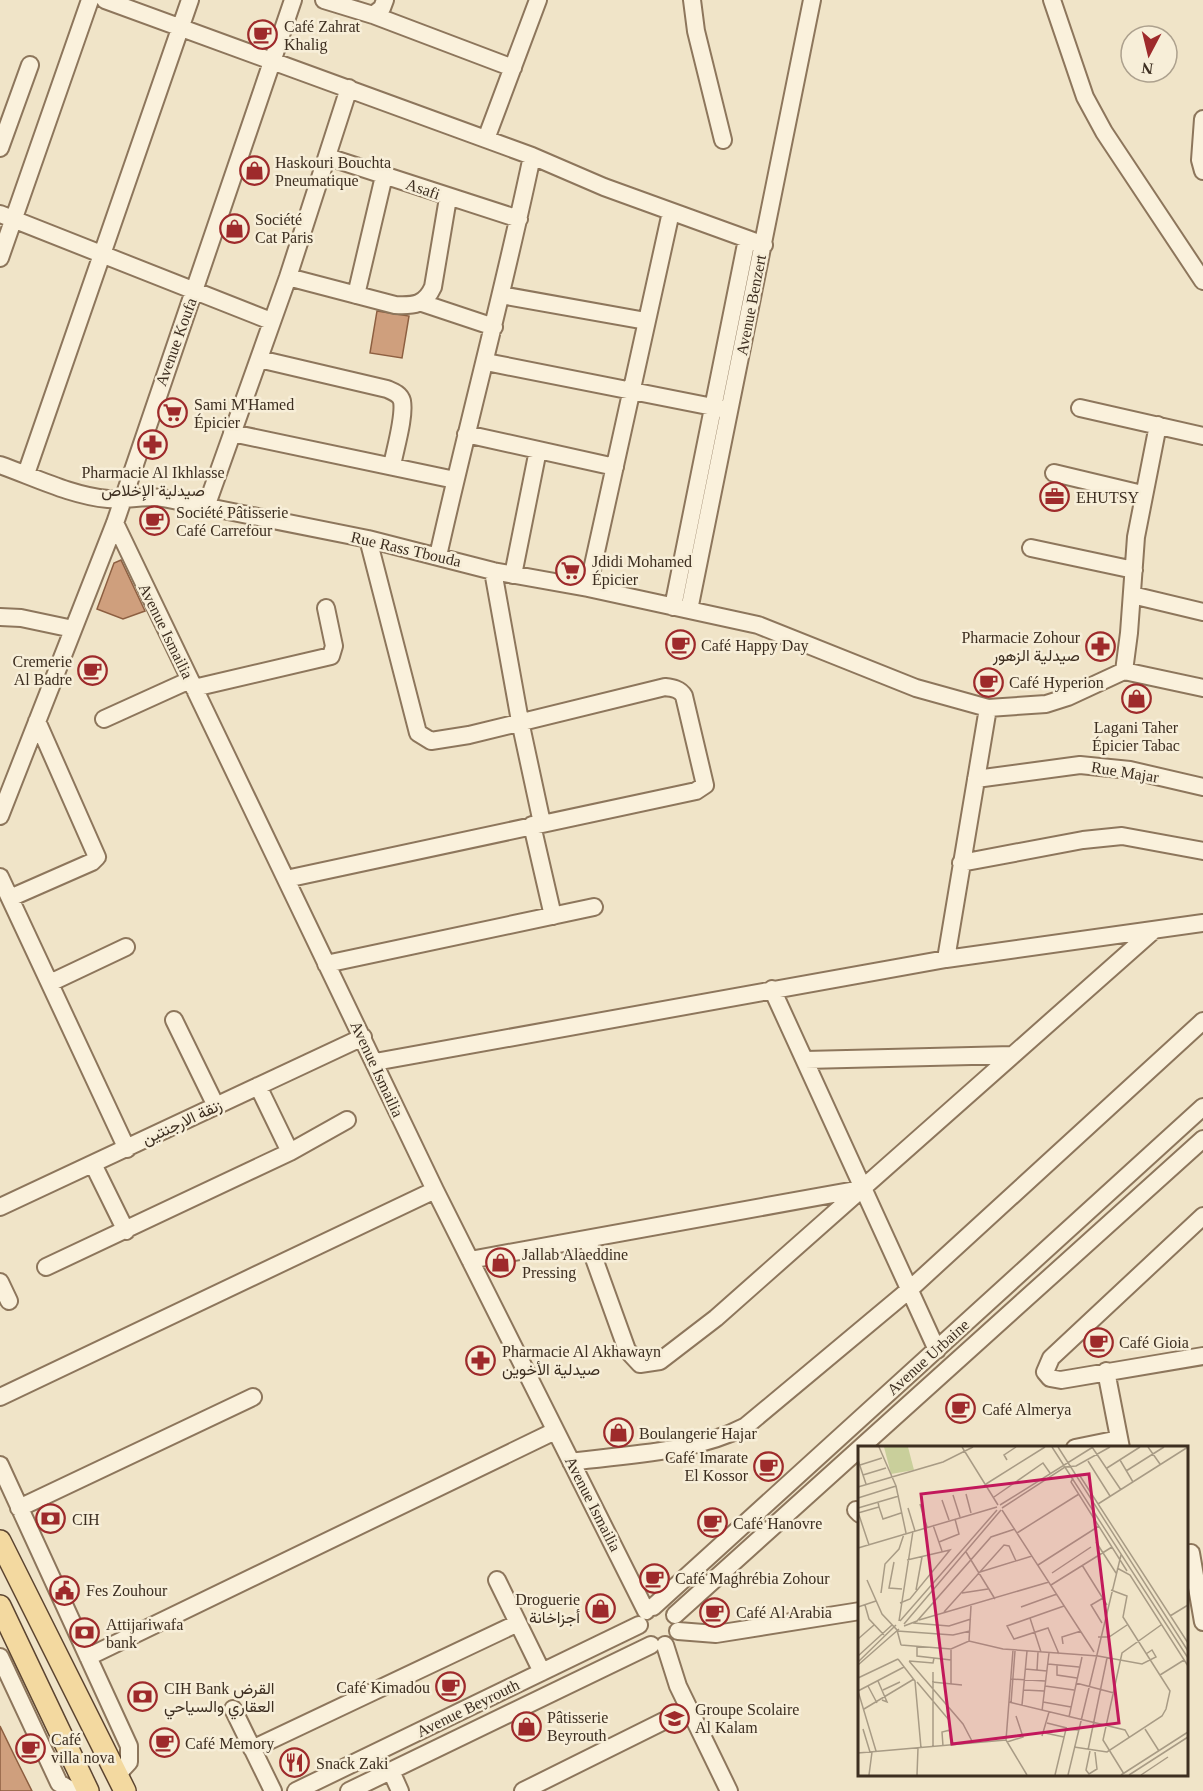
<svg xmlns="http://www.w3.org/2000/svg" width="1203" height="1791" font-family="'Times New Roman',Vazirmatn,serif">
  <style>
    .building { fill: #cf9f7d; stroke: #8d5f41; stroke-width: 1.5 }
    .lines { fill: none; stroke-linecap: round; stroke-linejoin: round }
    .minor-casing { stroke: #8d765c; stroke-width: 20 }
    .major-casing { stroke: #5b4430; stroke-width: 24 }
    .minor { stroke: #faf1dc; stroke-width: 16 }
    .major { stroke: #f3d9a0; stroke-width: 21 }
    .labels { text-anchor: middle; dominant-baseline: central; stroke-width: 5; stroke-linejoin: round; paint-order: stroke }
    .poi-label { font-size: 16px; fill: #3d2e20; stroke: #f7eed8; text-anchor: start }
    .street-label { font-size: 16px; fill: #3d2e20; stroke: #f7eed8 }
    .inset-road { fill: none; stroke: #a89b85; stroke-width: 1.5 }
    .view { fill: #c2185b; fill-opacity: 0.15; stroke: #c2185b; stroke-width: 3 }
    .inset-edge { fill: none; stroke: #3d2e20; stroke-width: 3 }
  </style>
  <rect width="100%" height="100%" fill="#f0e4c8"/>
  <path class="building" d="M377,311L409,316L402,358L370,353Z
    M121,560L145,611L123,619L97,609L114,563Z
    M0,1726L18,1763L32,1791H0Z"/>
  <g class="lines">
    <defs>
      <path id="minor" d="M105,0L532,156L604,187L764,245
        M324,0L373,15L382,8L385,0
        M692,0L696,31L723,140
        M1052,0L1085,97L1104,132L1203,281
        M373,15L513,68
        M1203,119L1200,160L1203,171
        M486,139L538,0
        M0,148L30,65
        M328,157L519,219
        M0,214L271,321
        M0,258L90,0
        M288,277L395,305C414,306 425,305 433,287L448,198
        M356,295L384,176
        M501,295L646,321
        M422,303L494,327
        M259,359L387,389C394,392 400,394 402,401C405,417 395,449 392,466
        M486,362L723,409
        M1080,408L1203,436
        M232,433L455,480
        M466,434L615,467
        M0,465C34,477 72,496 108,499C129,501 144,494 168,499L368,539L493,571L588,588L758,625L916,688L988,708L1046,704L1068,697L1124,671L1203,688
        M1054,473L1142,494
        M26,474L190,0
        M206,507L288,277L349,88
        M115,523L435,1190L646,1611
        M1031,548L1134,570
        M438,556C468,422 504,290 532,156
        M493,571L520,721L542,823
        M513,575L538,450
        M588,588L671,212
        M1132,595L1203,612
        M673,607L747,239
        M689,610L812,0
        M0,617L21,618L73,629
        M1124,671L1129,633L1136,537L1158,425
        M194,688L331,656L334,646L326,608
        M104,719L190,680
        M976,779L1080,765L1130,770L1203,787
        M0,816L115,523L293,0
        M532,825L553,916
        M961,863L1083,840L1122,836L1203,851
        M0,877L127,1149
        M286,879L696,791L705,785L684,696C680,689 673,688 665,687L469,735L431,741L418,733L368,539
        M10,898L92,862L97,857L37,721
        M946,959L988,708
        M326,964L594,907
        M50,983L126,947
        M772,989L937,1350
        M174,1020L216,1106
        M805,1060L1013,1055
        M375,1062L946,959L1203,923
        M258,1086L290,1152
        M93,1164L126,1231
        M0,1207L363,1037
        M1203,1216L1051,1358L1045,1372L1050,1378L1061,1380L1203,1356
        M587,1239L627,1350L640,1364L660,1361L716,1318L1153,931
        M470,1260L861,1189
        M46,1267L290,1152L347,1120
        M0,1282L9,1301
        M1106,1371L1121,1448
        M0,1397L435,1190
        M1075,1448L1119,1439
        M571,1462C628,1454 694,1453 746,1426L909,1290L1203,1021
        M0,1465L129,1746V1762L116,1776
        M19,1508L253,1397
        M856,1510L860,1514
        M1191,1553L1203,1622
        M497,1580L542,1672
        M653,1607L1203,1107
        M675,1615L1203,1139
        M678,1631L716,1634L860,1611
        M665,1645L678,1686L729,1791
        M0,1657L59,1783L71,1790L86,1788
        M88,1657L555,1431
        M233,1709L273,1791
        M252,1749L518,1623
        M391,1771L400,1791
        M296,1791L639,1625
        M349,1791L651,1645
        M523,1791L688,1709"/>
      <path id="major" d="M0,1541L125,1791
        M0,1606L88,1791"/>
    </defs>
    <use href="#minor" class="minor-casing"/>
    <use href="#major" class="major-casing"/>
    <use href="#minor" class="minor"/>
    <use href="#major" class="major"/>
  </g>
  <defs>
    <symbol id="cafe-ring" viewBox="-11 -11 22 22"><circle r="9.5" fill="#f7eed8" stroke="#9e2a2b" stroke-width="1.5"/><path d="M-5.5-4.5H6V0H3Q3 3.5 0 3.5H-2.5Q-5.5 3.5-5.5 0ZM3-3.2v2h1.7v-2ZM-6 4.5H4V6H-6Z" fill="#9e2a2b"/></symbol>
    <symbol id="shop-ring" viewBox="-11 -11 22 22"><circle r="9.5" fill="#f7eed8" stroke="#9e2a2b" stroke-width="1.5"/><path d="M-5-2.5h2.3a2.7 3.5 0 0 1 5.4 0H5L5.5 6h-11ZM-1.5-2.5h3a1.5 2.3 0 0 0-3 0Z" fill="#9e2a2b"/></symbol>
    <symbol id="supermarket-ring" viewBox="-11 -11 22 22"><circle r="9.5" fill="#f7eed8" stroke="#9e2a2b" stroke-width="1.5"/><path d="M-6-5.5h2.5l.6 2H6L4.5 2H-2.5L-4.4-4H-6ZM-1.5 3.2a1.3 1.3 0 1 0 .1 0ZM3 3.2a1.3 1.3 0 1 0 .1 0Z" fill="#9e2a2b"/></symbol>
    <symbol id="pharmacy-ring" viewBox="-11 -11 22 22"><circle r="9.5" fill="#f7eed8" stroke="#9e2a2b" stroke-width="1.5"/><path d="M-2-6h4v4h4v4h-4v4h-4v-4h-4v-4h4Z" fill="#9e2a2b"/></symbol>
    <symbol id="office-ring" viewBox="-11 -11 22 22"><circle r="9.5" fill="#f7eed8" stroke="#9e2a2b" stroke-width="1.5"/><path d="M-6-3h4V-5.5h4V-3h4V5H-6ZM-1-4.5V-3h2v-1.5ZM-6 0V1H6V0Z" fill="#9e2a2b"/></symbol>
    <symbol id="bank-ring" viewBox="-11 -11 22 22"><circle r="9.5" fill="#f7eed8" stroke="#9e2a2b" stroke-width="1.5"/><path d="M-6-4H6V4H-6ZM0-2.3a2.3 2.3 0 1 0 0 4.6a2.3 2.3 0 1 0 0-4.6Z" fill="#9e2a2b"/></symbol>
    <symbol id="civic-ring" viewBox="-11 -11 22 22"><circle r="9.5" fill="#f7eed8" stroke="#9e2a2b" stroke-width="1.5"/><path d="M-.6-6.5H3V-4.5H.6V-3L4-1V1h2V6H-6V1h2V-1L-.6-3ZM-1.2 2.5V6h2.4V2.5Z" fill="#9e2a2b"/></symbol>
    <symbol id="school-ring" viewBox="-11 -11 22 22"><circle r="9.5" fill="#f7eed8" stroke="#9e2a2b" stroke-width="1.5"/><path d="M0-5L7-2L0 1L-7-2ZM-4 1L0 2.5L4 1V4Q0 6-4 4Z" fill="#9e2a2b"/></symbol>
    <symbol id="restaurant-ring" viewBox="-11 -11 22 22"><circle r="9.5" fill="#f7eed8" stroke="#9e2a2b" stroke-width="1.5"/><path d="M-5-6h1v4h1v-4h1v4h1v-4h1v5L-1.5 .5V6h-2V.5L-5-1ZM5-6V6H3V1.5H1.5Q1.5-4 5-6Z" fill="#9e2a2b"/></symbol>
  </defs>
  <g fill-rule="evenodd">
    <use href="#cafe-ring" x="246" y="18" width="33" height="33"/>
    <use href="#shop-ring" x="238" y="154" width="33" height="33"/>
    <use href="#shop-ring" x="218" y="212" width="33" height="33"/>
    <use href="#supermarket-ring" x="156" y="396" width="33" height="33"/>
    <use href="#pharmacy-ring" x="136" y="428" width="33" height="33"/>
    <use href="#office-ring" x="1038" y="480" width="33" height="33"/>
    <use href="#cafe-ring" x="138" y="504" width="33" height="33"/>
    <use href="#supermarket-ring" x="554" y="554" width="33" height="33"/>
    <use href="#cafe-ring" x="664" y="628" width="33" height="33"/>
    <use href="#pharmacy-ring" x="1084" y="630" width="33" height="33"/>
    <use href="#cafe-ring" x="76" y="654" width="33" height="33"/>
    <use href="#cafe-ring" x="972" y="666" width="33" height="33"/>
    <use href="#shop-ring" x="1120" y="682" width="33" height="33"/>
    <use href="#shop-ring" x="484" y="1246" width="33" height="33"/>
    <use href="#cafe-ring" x="1082" y="1326" width="33" height="33"/>
    <use href="#pharmacy-ring" x="464" y="1344" width="33" height="33"/>
    <use href="#cafe-ring" x="944" y="1392" width="33" height="33"/>
    <use href="#shop-ring" x="602" y="1416" width="33" height="33"/>
    <use href="#cafe-ring" x="752" y="1450" width="33" height="33"/>
    <use href="#bank-ring" x="34" y="1502" width="33" height="33"/>
    <use href="#cafe-ring" x="696" y="1506" width="33" height="33"/>
    <use href="#cafe-ring" x="638" y="1562" width="33" height="33"/>
    <use href="#civic-ring" x="48" y="1574" width="33" height="33"/>
    <use href="#shop-ring" x="584" y="1592" width="33" height="33"/>
    <use href="#cafe-ring" x="698" y="1596" width="33" height="33"/>
    <use href="#bank-ring" x="68" y="1616" width="33" height="33"/>
    <use href="#cafe-ring" x="434" y="1670" width="33" height="33"/>
    <use href="#bank-ring" x="126" y="1680" width="33" height="33"/>
    <use href="#school-ring" x="658" y="1702" width="33" height="33"/>
    <use href="#shop-ring" x="510" y="1710" width="33" height="33"/>
    <use href="#cafe-ring" x="148" y="1726" width="33" height="33"/>
    <use href="#cafe-ring" x="14" y="1732" width="33" height="33"/>
    <use href="#restaurant-ring" x="278" y="1746" width="33" height="33"/>
  </g>
  <g class="labels">
    <g class="poi-label">
      <text x="284" y="26">Café Zahrat<tspan x="284" dy="18">Khalig</tspan></text>
      <text x="275" y="162">Haskouri Bouchta<tspan x="275" dy="18">Pneumatique</tspan></text>
      <text x="255" y="219">Société<tspan x="255" dy="18">Cat Paris</tspan></text>
      <text x="194" y="404">Sami M'Hamed<tspan x="194" dy="18">Épicier</tspan></text>
      <text x="153" y="472" text-anchor="middle">Pharmacie Al Ikhlasse<tspan x="153" dy="18">صيدلية الإخلاص</tspan></text>
      <text x="1076" y="497">EHUTSY</text>
      <text x="176" y="512">Société Pâtisserie<tspan x="176" dy="18">Café Carrefour</tspan></text>
      <text x="592" y="561">Jdidi Mohamed<tspan x="592" dy="18">Épicier</tspan></text>
      <text x="1080" y="637" text-anchor="end">Pharmacie Zohour<tspan x="1080" dy="18">صيدلية الزهور</tspan></text>
      <text x="701" y="645">Café Happy Day</text>
      <text x="72" y="661" text-anchor="end">Cremerie<tspan x="72" dy="18">Al Badre</tspan></text>
      <text x="1009" y="682">Café Hyperion</text>
      <text x="1136" y="727" text-anchor="middle">Lagani Taher<tspan x="1136" dy="18">Épicier Tabac</tspan></text>
      <text x="522" y="1254">Jallab Alaeddine<tspan x="522" dy="18">Pressing</tspan></text>
      <text x="1119" y="1342">Café Gioia</text>
      <text x="502" y="1351">Pharmacie Al Akhawayn<tspan x="502" dy="18">صيدلية الأخوين</tspan></text>
      <text x="982" y="1409">Café Almerya</text>
      <text x="639" y="1433">Boulangerie Hajar</text>
      <text x="748" y="1457" text-anchor="end">Café Imarate<tspan x="748" dy="18">El Kossor</tspan></text>
      <text x="72" y="1519">CIH</text>
      <text x="733" y="1523">Café Hanovre</text>
      <text x="675" y="1578">Café Maghrébia Zohour</text>
      <text x="86" y="1590">Fes Zouhour</text>
      <text x="580" y="1599" text-anchor="end">Droguerie<tspan x="580" dy="18">أجزاخانة</tspan></text>
      <text x="736" y="1612">Café Al Arabia</text>
      <text x="106" y="1624">Attijariwafa<tspan x="106" dy="18">bank</tspan></text>
      <text x="430" y="1687" text-anchor="end">Café Kimadou</text>
      <text x="164" y="1688">CIH Bank القرض<tspan x="164" dy="18">العقاري والسياحي</tspan></text>
      <text x="695" y="1709">Groupe Scolaire<tspan x="695" dy="18">Al Kalam</tspan></text>
      <text x="547" y="1717">Pâtisserie<tspan x="547" dy="18">Beyrouth</tspan></text>
      <text x="51" y="1739">Café<tspan x="51" dy="18">villa nova</tspan></text>
      <text x="185" y="1743">Café Memory</text>
      <text x="316" y="1763">Snack Zaki</text>
    </g>
    <g class="street-label">
      <text transform="translate(423 189) rotate(19)">Asafi</text>
      <text transform="translate(751 305) rotate(-79)">Avenue Benzert</text>
      <text transform="translate(176 342) rotate(-70)">Avenue Koufa</text>
      <text transform="translate(406 549) rotate(13)">Rue Rass Tbouda</text>
      <text transform="translate(166 631) rotate(64)">Avenue Ismailia</text>
      <text transform="translate(1125 772) rotate(9)">Rue Majar</text>
      <text transform="translate(377 1069) rotate(65)">Avenue Ismailia</text>
      <text transform="translate(182 1122) rotate(-25)">زنقة الارجنتين</text>
      <text transform="translate(928 1357) rotate(-42)">Avenue Urbaine</text>
      <text transform="translate(593 1504) rotate(63)">Avenue Ismailia</text>
      <text transform="translate(468 1708) rotate(-26)">Avenue Beyrouth</text>
    </g>
  </g>
  <g transform="translate(858 1446)">
    <rect width="330" height="330" fill="#f0e4c8"/>
    <path d="M26,1H50L56,24L33,28Z" fill="#c9cf9b"/>
    <path class="inset-road" d="M21,1L38,40L48,87M104,1L140,59M194,1L330,212M200,1L330,205M234,1L263,44M290,1L302,18M0,14L8,38M149,14L146,9L158,1M262,14L275,36M230,15L252,50M2,19L24,12M249,22L282,1M268,25L306,1M5,29L28,22M219,29L222,30L330,197M215,32L213,36L269,125M128,38L187,1M0,41L85,16L115,1M108,48L113,67M95,49L102,71M136,51L185,17L192,27M0,52L38,40M84,54L91,74M62,58L69,81M240,58L330,1M142,59L235,1M21,61L25,73L43,67M0,62L41,50M50,62L57,85M144,62L207,21L218,20L252,1M144,64L236,206M0,66L11,99M0,67L21,61L20,56M75,79L84,105M159,87L221,48M81,96L101,88L97,73M238,96L258,127M0,102L139,61M108,106L137,153M36,116L31,142L44,143M180,119L241,80M224,119L249,159M259,122L272,129L330,220M122,126L174,110M194,127L233,101M9,134L24,168L39,184L43,199M193,139L254,101M58,144L64,111M23,147L27,118L41,103L46,88M104,147L130,143M42,157L52,153L92,104L49,114M7,159L11,173L26,189M0,161L18,155M163,161L199,148M86,166L146,99L151,100L158,115M312,170L330,159M172,172L183,206M61,174L191,136M41,175L55,85M42,175L139,64M55,177L91,180L113,173M244,177L233,159L245,152M46,178L143,64M46,180L59,175L133,91L157,83M39,185L95,189L112,185M240,191H251L269,179M0,193L16,179M111,195L113,160M205,198L204,191L223,185M43,199L93,203L111,195L145,203L240,210L284,218L298,211L294,204L288,208M59,200V210L93,214M155,204L148,294L169,329M201,208L190,182L156,193L149,180L206,160M0,210L34,179M40,213L57,235L63,302M51,215L105,278L115,297M51,215L75,217L76,212M0,216L38,179M190,218L221,221M0,219L41,183M199,219V229L219,232M167,223L189,225M179,224L180,206M75,226V301M302,229L326,214M0,232L40,213M153,233L187,235M20,235L29,256L24,254M59,236L91,274L93,299M74,236L104,239M218,237L256,247M93,238V204M10,240L19,257M187,240L216,244M25,244L42,236M166,244L186,245M151,256L267,284L271,291M185,256L213,261M153,257L157,205M164,259L169,205M6,263L56,233M184,265L191,207M211,271L224,211M189,277L209,282M5,283L12,306M287,283L301,305M187,287L206,291M184,290L191,266M149,296L165,291L158,270M85,300L84,286L92,284M216,301L249,306L304,270L308,263L312,245L265,171L269,150L253,144M230,304L249,212M18,305L0,245L46,221M232,305L228,324L231,328L239,323L237,306M0,307L148,294M266,328L245,294L264,207L303,179M11,329L14,306M59,329L60,302M197,329L208,283L220,284M210,329L263,109M263,329L330,286M271,329L330,291M283,329L310,311"/>
    <path class="view" d="M231,28L261,277L94,298L63,48Z"/>
    <rect width="330" height="330" class="inset-edge"/>
  </g>
  <g transform="translate(1149 54) rotate(187)"><circle r="28" fill="#f7eed8" stroke="#ada18e" stroke-width="1.5"/>
  <path d="M0-4.5L10 22L0 15L-10 22Z" fill="#9e2a2b"/>
  <text y="-9" font-size="16" font-weight="bold" text-anchor="middle" fill="#3d2e20">N</text>
  </g>
</svg>
